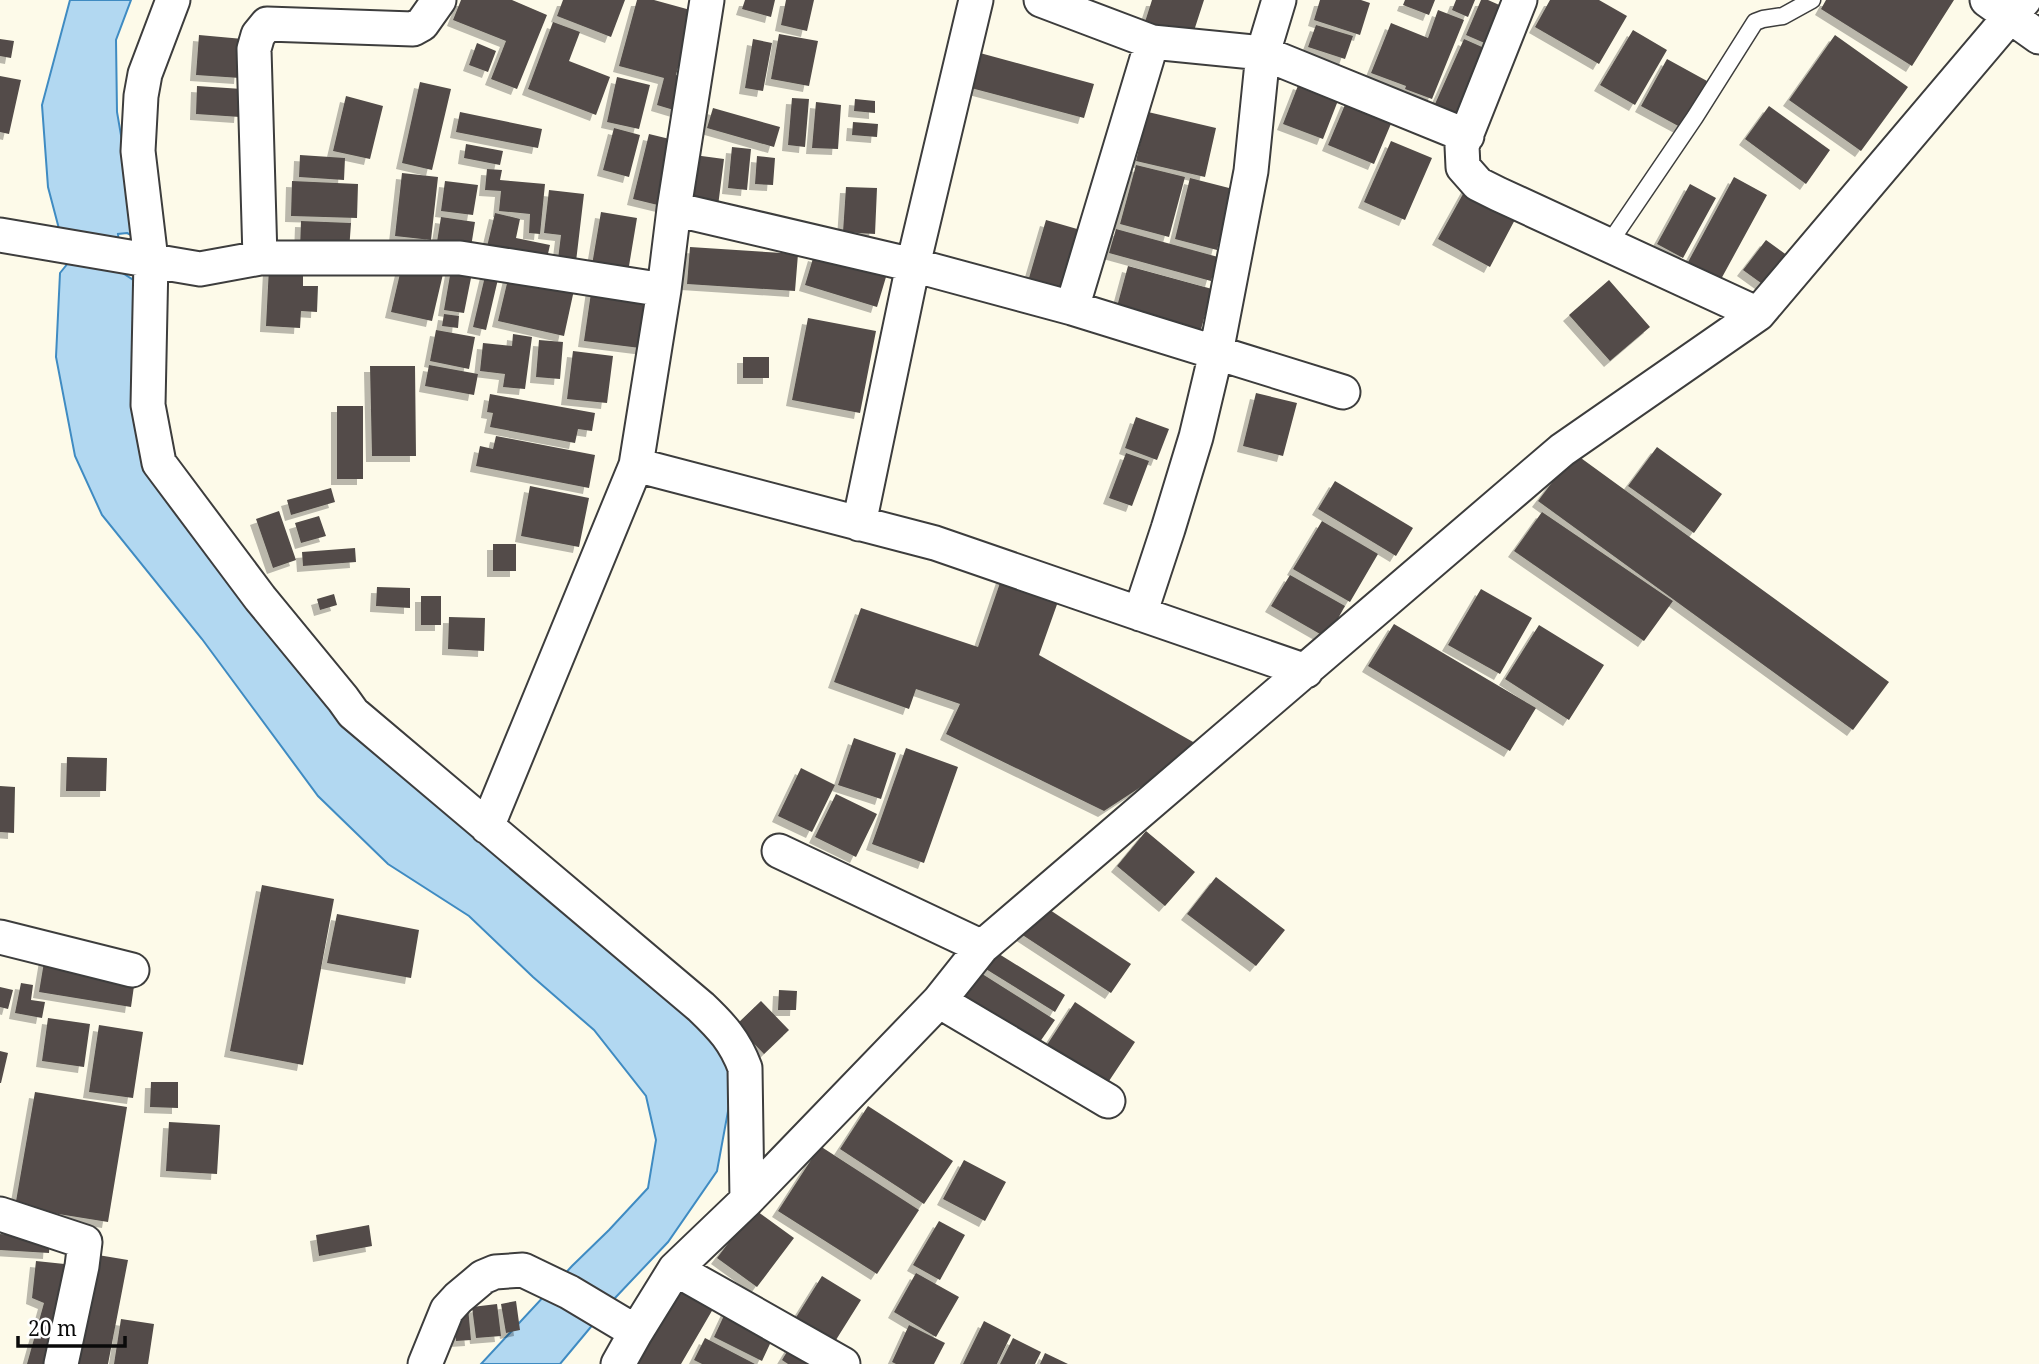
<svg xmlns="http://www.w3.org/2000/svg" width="2039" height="1364" font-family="'Noto Serif',serif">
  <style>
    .water { fill: #b2d8f1; stroke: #3f8bc2; stroke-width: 2; fill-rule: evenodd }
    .building { fill: #524c48; filter: url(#shadow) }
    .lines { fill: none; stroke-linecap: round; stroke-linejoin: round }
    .lane-casing { stroke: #3d3d3d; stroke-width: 19 }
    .street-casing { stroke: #3d3d3d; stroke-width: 37 }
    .lane { stroke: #fff; stroke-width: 16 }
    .street { stroke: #fff; stroke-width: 33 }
  </style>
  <defs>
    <filter id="shadow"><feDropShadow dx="-6" dy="6" stdDeviation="0" flood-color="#0004"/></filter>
  </defs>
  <rect width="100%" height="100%" fill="#fdfae9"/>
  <path class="water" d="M70,0H131L116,40L117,112L127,170L155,391L169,452L341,721L357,738L463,817L580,913L727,1055L731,1095L717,1171L668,1242L615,1298L560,1364H481L572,1266L609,1230L648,1188L656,1140L646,1096L594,1030L533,977L469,916L388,864L318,796L202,639L102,515L75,456L56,357L60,273L68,263L48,187L42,105ZM127,233L133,236L139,268L132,279L112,266L119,244L118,234Z"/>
  <path class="building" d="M461,0H512L547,15L517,89L491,79L506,41L453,20Z
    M563,0H625L611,37L557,16Z
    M637,0H654L694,11L676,75L686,78L677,111L657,105L664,78L619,66Z
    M745,0H775L771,17L742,9Z
    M786,0H814L807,31L781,25Z
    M1152,0H1204L1191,40L1144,25Z
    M1320,0H1361L1370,3L1360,35L1314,20Z
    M1405,0H1435L1429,15L1403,5Z
    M1456,0H1475L1468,17L1452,10Z
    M1481,0H1488L1513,11L1496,48L1466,35Z
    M1550,0H1599L1627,16L1599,64L1535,27Z
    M1826,0H1954L1912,66L1821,9Z
    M1438,10L1464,20L1432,99L1405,89L1406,86L1371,73L1391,23L1428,38Z
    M553,22L580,32L569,61L610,77L596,115L528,89Z
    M1316,25L1353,36L1345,59L1308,47Z
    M1633,30L1667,50L1635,105L1600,85Z
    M779,34L818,41L809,86L771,79Z
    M199,35L243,39L240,78L196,75Z
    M1835,35L1908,87L1861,151L1789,100Z
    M0,39L14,41L11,58L0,56Z
    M753,39L772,43L763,91L745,88Z
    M1464,39L1491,51L1461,115L1435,104Z
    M477,43L496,51L488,72L469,65Z
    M980,53L1094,84L1084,118L971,88Z
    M1667,59L1707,81L1682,128L1641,106Z
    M0,76L21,80L9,134L0,132Z
    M617,77L650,85L639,129L607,122Z
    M420,82L451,89L432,170L402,163Z
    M1299,83L1339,98L1323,139L1283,124Z
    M197,86L242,89L240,117L196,114Z
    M346,96L383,106L370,159L333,151Z
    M792,98L809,99L805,147L788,145Z
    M855,99L875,101V113L854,111Z
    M1347,100L1393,119L1374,164L1328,145Z
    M816,102L841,105L838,149L812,148Z
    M1769,106L1830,150L1806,184L1745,139Z
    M713,108L780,127L774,147L707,128Z
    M460,112L542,129L538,148L456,132Z
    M1148,112L1216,128L1205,177L1136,161Z
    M853,122L878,124L877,137L852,135Z
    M614,128L640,135L629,177L603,170Z
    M649,134L682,142L666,207L633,199Z
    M1391,141L1432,158L1405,220L1364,202Z
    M466,144L503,151L500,165L464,158Z
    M732,147L751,149L747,190L728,188Z
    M300,155L345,158L344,180L299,177Z
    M694,155L724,159L718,206L688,202Z
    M757,156L775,158L773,185L755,184Z
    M1136,165L1185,177L1169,237L1120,224Z
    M487,169L502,170L500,180L545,184L540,234L529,233L530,214L499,211L501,191L485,190Z
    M402,173L438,177L431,240L395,236Z
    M1734,177L1767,195L1720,281L1687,264Z
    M1190,178L1233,189L1217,250L1175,239Z
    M292,181L358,184L357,218L291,216Z
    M445,181L478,185L473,215L441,211Z
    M1690,184L1716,198L1683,258L1657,244Z
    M1468,185L1519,212L1490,267L1438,239Z
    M846,187L877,188L875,234L843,232Z
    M549,190L584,194L575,270L557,267L561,235L544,233Z
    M601,212L637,218L628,272L592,265Z
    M495,213L520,219L516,238L550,245L547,258L485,255Z
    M441,217L475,222L470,253L436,248Z
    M1046,220L1091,233L1073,291L1029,278Z
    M301,221L351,223L349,251L300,249Z
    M1116,229L1218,257L1211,281L1109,253Z
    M1766,240L1795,261L1772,291L1743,270Z
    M690,247L798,254L795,291L687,284Z
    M814,255L886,277L877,307L805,285Z
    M452,264L473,268L464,313L444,310Z
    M402,265L443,274L432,321L391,312Z
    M1128,266L1212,289L1199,337L1115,314Z
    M269,267L303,269V286H318L317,312L301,311L300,328L266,326Z
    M486,272L499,275L486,330L473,327Z
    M509,275L574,290L564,336L498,321Z
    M1609,280L1650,327L1610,361L1569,315Z
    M592,286L655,295L648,349L584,341Z
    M444,314L459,316L458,328L442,326Z
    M808,318L876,331L860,413L792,400Z
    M436,330L475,337L469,369L430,361Z
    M513,334L532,337L525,389L503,387L505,374L480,371L483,343L512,346Z
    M539,340L563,342L560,379L536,377Z
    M573,351L613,356L607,403L567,399Z
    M743,357H769V378H743Z
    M429,365L478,374L474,395L425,386Z
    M370,366H415L416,456H372Z
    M1256,393L1297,403L1283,456L1243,446Z
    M490,394L595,413L592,431L578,429L575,443L490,427L493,413L487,412Z
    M337,406H363V479H337Z
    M1136,417L1169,429L1157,460L1125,448Z
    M496,436L595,455L589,488L476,466L480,446L493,449Z
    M1657,447L1722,494L1694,533L1628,486Z
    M1126,453L1149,461L1132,506L1109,498Z
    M1574,453L1889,682L1853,730L1538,501Z
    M1335,481L1413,528L1396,556L1318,509Z
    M530,486L589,498L579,547L521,536Z
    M331,488L335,502L291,515L287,500Z
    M279,511L296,560L273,568L256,519Z
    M1542,512L1673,601L1644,641L1514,551Z
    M319,516L326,536L301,543L295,523Z
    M1322,521L1378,554L1350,602L1293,569Z
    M493,544H516V571H493Z
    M355,548L356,562L303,566L302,552Z
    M1290,575L1345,606L1327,638L1271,606Z
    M1002,577L1060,596L1039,655L1202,747L1104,811L946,734L960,704L916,689L909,709L834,682L861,608L978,647Z
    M377,587L410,588V608L376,606Z
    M1481,589L1532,618L1500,674L1448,645Z
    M334,594L337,605L320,610L317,599Z
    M421,596H441V625H421Z
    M449,617L485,618L484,651L448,649Z
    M1394,624L1536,708L1510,751L1368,666Z
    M1539,625L1604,665L1569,720L1505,679Z
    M854,738L896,753L881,799L838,785Z
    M906,748L958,767L924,863L872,844Z
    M67,757L107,758L106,791H66Z
    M801,768L835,785L812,832L778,816Z
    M0,786L15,787L14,833L0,832Z
    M836,794L877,814L856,857L815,837Z
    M1146,831L1195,872L1165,906L1117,866Z
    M1216,877L1285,930L1256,966L1187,914Z
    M262,885L334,899L303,1065L230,1051Z
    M1041,904L1131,964L1111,993L1021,934Z
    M337,914L419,930L411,978L327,963Z
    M991,949L1065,995L1055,1012L981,966Z
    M45,956L136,972L131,1007L39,992Z
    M976,970L1055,1020L1035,1049L957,999Z
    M21,983L33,985L31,1000L45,1002L42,1018L15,1013Z
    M0,987L13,990L8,1009L0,1007Z
    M779,990L797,991L796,1010H778Z
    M761,1001L789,1030L764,1054L736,1025Z
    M1075,1002L1135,1042L1101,1093L1041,1054Z
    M48,1018L90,1024L84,1067L42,1061Z
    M99,1025L143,1032L133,1098L89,1092Z
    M0,1051L8,1053L1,1083H0Z
    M151,1082H178V1108L150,1107Z
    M35,1092L127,1107L108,1222L15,1207Z
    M868,1106L953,1161L924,1204L840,1149Z
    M169,1122L220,1125L217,1174L166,1171Z
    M820,1146L919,1210L877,1274L778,1211Z
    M964,1160L1006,1182L985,1221L943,1199Z
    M754,1209L794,1238L757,1287L717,1258Z
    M939,1221L965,1235L940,1280L913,1265Z
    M369,1225L372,1246L319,1256L316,1235Z
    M0,1234L50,1237L49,1253L0,1250Z
    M92,1254L128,1260L108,1364H72Z
    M36,1261L74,1265L54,1364H27L44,1303L32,1298Z
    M916,1273L959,1297L936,1337L894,1312Z
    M822,1276L861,1300L829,1351L790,1327Z
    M685,1277L720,1297L681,1364H635Z
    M516,1301L520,1330L506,1333L501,1304Z
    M497,1304L501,1336L476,1338L472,1307Z
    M468,1307L471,1340L456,1341L453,1309Z
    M728,1307L776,1331L762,1361L714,1337Z
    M121,1319L154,1324L148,1364H114Z
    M984,1321L1011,1335L997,1364H963Z
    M909,1325L945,1343L934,1364H896L892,1362Z
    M705,1338L755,1364H702L694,1360Z
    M1013,1338L1041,1352L1035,1364H1000Z
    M794,1340L831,1364H788L782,1360Z
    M1045,1353L1068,1364H1040Z"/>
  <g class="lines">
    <defs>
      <path id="lane" d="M1608,245L1695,117L1755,22L1763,19L1783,16L1812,0"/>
      <path id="street" d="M173,0L145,74L141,96L138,151L151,260L148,405L159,463L260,598L343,699L353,713L701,1007C722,1027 735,1041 745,1068L747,1200
        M1041,0L1152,42L1263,53L1467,136
        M1520,0L1462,146L1463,167L1478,184L1498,194L1758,314
        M1987,0L2039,37
        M674,209L913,265L1072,308L1343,392
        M0,235L200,269L260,258H460L664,290
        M260,258L254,49L258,35L267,24L413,29L422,24L439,0
        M1072,308L1152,42
        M636,465L935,543L1306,671
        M859,524L913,265L976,0
        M1140,614L1168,529L1196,437L1216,353L1251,171L1263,53L1279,0
        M487,827L636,465L664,290L674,209L707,0
        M779,851L982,947
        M0,937L132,970
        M939,1001L1108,1101
        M0,1214L85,1242L82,1266L61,1364
        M675,1269L843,1364
        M425,1364L447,1310L458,1298L483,1277L495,1272L523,1270L569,1292L636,1332
        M618,1364L636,1332L675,1269L747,1200L939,1001L982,947L1562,450L1758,314L2024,0"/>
    </defs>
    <use href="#lane" class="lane-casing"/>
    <use href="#street" class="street-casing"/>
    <use href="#lane" class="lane"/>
    <use href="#street" class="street"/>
  </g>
  <path d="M18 1336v10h107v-10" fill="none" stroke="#0a0a0a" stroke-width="3.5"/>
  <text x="28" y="1336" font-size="21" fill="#0a0a0a" stroke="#ffffff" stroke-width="5" paint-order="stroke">20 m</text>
</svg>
